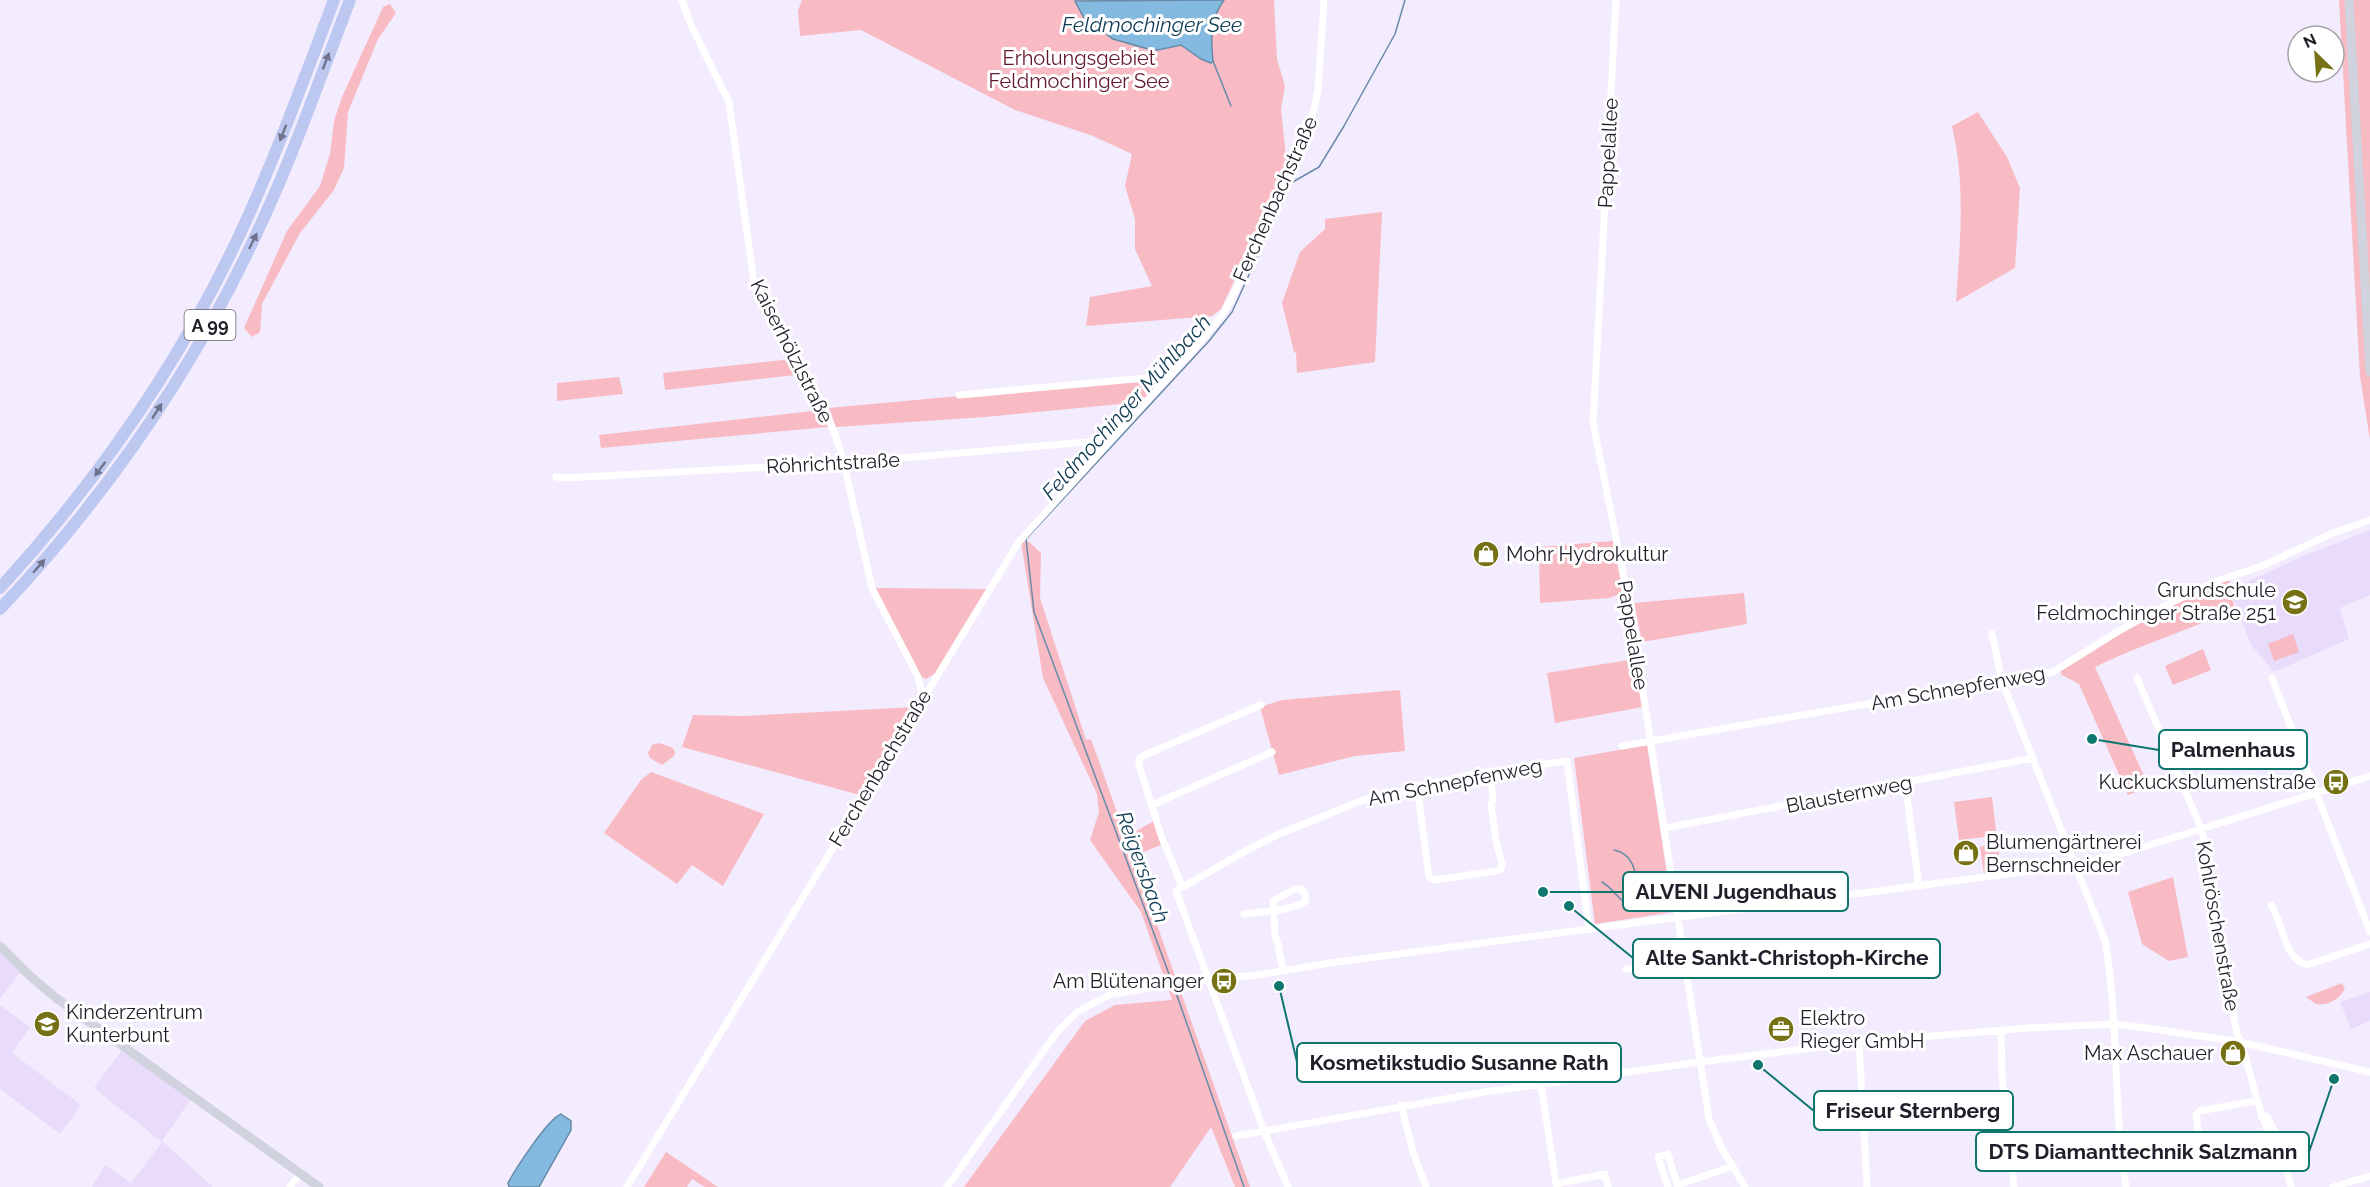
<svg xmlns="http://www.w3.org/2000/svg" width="2370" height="1187" font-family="Raleway,sans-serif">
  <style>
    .built { fill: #e9dcfb }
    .green { fill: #f8bac3 }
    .water { fill: #84badf; stroke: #678ba8; stroke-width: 1.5 }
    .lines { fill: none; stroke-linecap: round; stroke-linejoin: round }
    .stream { stroke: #678ba8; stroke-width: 1.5 }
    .street { stroke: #fff; stroke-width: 7 }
    .secondary { stroke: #d0d2dd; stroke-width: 9 }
    .highway { stroke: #bcc8ef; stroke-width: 12 }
    .oneway { fill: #6f738c }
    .labels { text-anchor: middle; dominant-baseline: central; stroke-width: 6; stroke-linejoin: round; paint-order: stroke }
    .shield { fill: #fff; stroke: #646269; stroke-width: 1.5 }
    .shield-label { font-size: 18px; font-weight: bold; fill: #221e29 }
    .park-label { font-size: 20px; fill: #62172b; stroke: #fff }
    .street-label { font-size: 20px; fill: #221e29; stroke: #fff }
    .poi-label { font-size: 20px; fill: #221e29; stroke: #fff; text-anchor: start }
    .water-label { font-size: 21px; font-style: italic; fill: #123d56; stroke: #fff }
    .leader { fill: none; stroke: #0f766e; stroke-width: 2 }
    .callout-dot { fill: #0f766e; stroke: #fff; stroke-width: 2 }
    .callout { fill: #fff; stroke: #0f766e; stroke-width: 2 }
    .callout-label { font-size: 21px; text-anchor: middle; font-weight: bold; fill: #221e29 }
  </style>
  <rect width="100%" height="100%" fill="#f3ebfe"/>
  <path class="built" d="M2370,530V595L2340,608L2349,639L2274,672L2251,645L2230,590L2301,557Z
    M0,950L20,973L0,999Z
    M2370,992V1021L2351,1029L2340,1002Z
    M0,1005L30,1027L12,1053L81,1105L60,1134L0,1089Z
    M122,1050L191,1099L162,1141L213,1187H92L105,1165L131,1183L162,1142L94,1088Z"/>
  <path class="green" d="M802,0H1274L1277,59L1285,86L1281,109L1287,167L1221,309L1212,316L1086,326L1090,297L1152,286L1135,249V219L1125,186L1132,154L1093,136L1015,110L861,30L800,36L798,11Z
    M2339,0H2370V440L2360,376Z
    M390,4L396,13L378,39L348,112L344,168L334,190L300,233L262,304L260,332L252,337L244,328L287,231L320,186L330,154L334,121L342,97L383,7Z
    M1978,112L2007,157L2020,188L2015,268L1956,302C1960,242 1966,185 1952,126Z
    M1382,212L1375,362L1297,373L1296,353L1294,352L1282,303L1300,252L1325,229V219Z
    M793,359L804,374L665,390L663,373Z
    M619,377L623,394L557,401V383Z
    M1154,378L1159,382L1141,402L985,417L836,427L829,408Z
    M821,410L828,427L601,448L599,435Z
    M1028,541L1041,553L1040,598L1086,740L1091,739L1250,1187H1235L1211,1127L1170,1187H964L1085,1021L1115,1005L1172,1000L1141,912L1090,840L1099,812L1097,794L1043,678L1021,542Z
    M1613,541L1623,593L1609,598L1540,603L1539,547Z
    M2229,579L2230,594L2236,610L2228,613L2230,617L2227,620L2217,617C2176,634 2134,648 2095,667L2149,787L2128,795L2079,684L2062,675L2059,670L2169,605Z
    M874,588L987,589L936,673L926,679L919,676Z
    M1744,593L1747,624L1642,642L1634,603Z
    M2293,634L2299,652L2274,661L2268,644Z
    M2203,649L2211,670L2173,685L2165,666Z
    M1635,659L1643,707L1555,723L1547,673Z
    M1400,690L1405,751L1355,756L1279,775L1260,707L1282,700Z
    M915,707L860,795L682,747L693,715L743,716Z
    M659,743L673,748L675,752L674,756L662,765L650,758L648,753L652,745Z
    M1647,745L1673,912L1595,924L1574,758Z
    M651,772L764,814L723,886L692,865L677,884L604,833L641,780Z
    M1992,797L2001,871L1984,874L1980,847L1986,845L1985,837L1959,840L1954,802Z
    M1154,821L1161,845L1134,856L1127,836Z
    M2173,877L2188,957L2169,961L2142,944L2128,892Z
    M2342,983L2345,989C2338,1000 2330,1005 2316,1004L2306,997Z
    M666,1152L718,1187H705L692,1179L687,1187H644Z"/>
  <path class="water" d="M1224,0C1209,21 1211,37 1213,61L1211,63L1201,59L1181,45L1158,50L1148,49L1113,39L1084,18L1075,1Z
    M561,1114L571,1121V1130L539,1187H509L508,1183C516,1168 547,1120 561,1114Z"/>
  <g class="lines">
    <path class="stream" d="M1213,61L1231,106
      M1602,882C1612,888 1615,895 1624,902L1637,901L1639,898C1636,879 1637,854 1614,850
      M1172,982L1034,612L1026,539L1209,341L1232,312L1291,183L1319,167L1344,126L1395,34L1405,0
      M1174,987L1244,1187"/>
    <path class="street" d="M682,0L690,23L729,102L754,283L813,385L835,434L844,463L872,588L918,677L923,698
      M1616,0L1593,423L1629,602L1709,1119L1721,1147L1745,1187
      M959,395L1168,376
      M556,477L565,478L844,463L1110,440
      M1992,634L2002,681L2105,940C2119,1022 2113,1105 2126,1187
      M2137,678L2201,828L2211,866L2209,886L2237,1034C2251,1066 2254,1100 2268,1131L2275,1132
      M2272,678L2370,932
      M1622,746L2053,672L2117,632L2168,604L2219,580L2262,566L2333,533L2370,520
      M1905,782L1919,886
      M1417,785L1429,877L1435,880L1496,871L1501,869L1502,864L1496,841L1491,804L1493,800L1490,771
      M1152,805L1272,752
      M1665,828L2033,758
      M1182,886L1162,838L1139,765V759L1145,755L1261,705
      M2271,905C2284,924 2282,957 2307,965L2370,944
      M1244,914C1258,912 1300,910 1306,900L1305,894L1301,889H1295L1273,901L1275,936L1277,940L1283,970
      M1626,969L1685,964
      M2001,1030L2002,1078L2014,1187
      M1859,1042L1867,1187
      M1541,1084L1556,1184
      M1401,1105L1413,1152L1426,1187
      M2261,1116H2267L2277,1137L2291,1187
      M1236,1136L1485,1092L1700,1062L1859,1042L2029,1028L2115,1024L2154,1029L2240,1042L2370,1072
      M2201,1150L2220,1147
      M2186,1152L2201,1150L2196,1115L2199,1111L2256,1101
      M1678,1185L1733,1166
      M290,1187L300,1173
      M627,1187L1018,543L1194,349L1222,315L1232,298L1311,122L1318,90L1324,0
      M947,1187L1057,1032L1077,1012L1109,995L1177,983L1258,975L1330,963L2076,865L2131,851L2370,776
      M1288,1187L1264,1131L1176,891L1247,850L1277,835L1363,800L1473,774L1567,761L1589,930
      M1557,1187L1556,1184L1605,1174L1608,1187
      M1668,1187L1658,1157L1668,1154L1678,1187
      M2333,1187L2370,1176"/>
    <path class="secondary" d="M2349,0L2370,372
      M0,946L30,976L56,998L319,1187"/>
    <path class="highway" d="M0,588C96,483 178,366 239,236C275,159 304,79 334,0
      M0,609C107,496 196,366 261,224C295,151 321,75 350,0"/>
  </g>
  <defs><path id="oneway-solid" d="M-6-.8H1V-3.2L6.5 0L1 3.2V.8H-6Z" transform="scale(1.5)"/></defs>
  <g class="oneway">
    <use href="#oneway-solid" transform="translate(326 61) rotate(-69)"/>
    <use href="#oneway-solid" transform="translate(283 133) rotate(111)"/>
    <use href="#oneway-solid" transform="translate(253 241) rotate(-64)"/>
    <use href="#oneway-solid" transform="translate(157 411) rotate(-57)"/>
    <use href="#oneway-solid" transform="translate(100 469) rotate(127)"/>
    <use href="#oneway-solid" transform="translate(39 566) rotate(-49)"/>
  </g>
  <defs>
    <symbol id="shop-disc" viewBox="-11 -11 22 22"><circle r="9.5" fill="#767114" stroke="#fff"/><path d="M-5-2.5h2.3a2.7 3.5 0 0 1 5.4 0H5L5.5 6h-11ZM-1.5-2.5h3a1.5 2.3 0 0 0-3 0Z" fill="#fff"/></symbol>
    <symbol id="school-disc" viewBox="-11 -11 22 22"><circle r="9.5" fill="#767114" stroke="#fff"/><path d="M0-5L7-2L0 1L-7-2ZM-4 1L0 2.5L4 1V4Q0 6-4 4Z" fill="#fff"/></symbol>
    <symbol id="bus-disc" viewBox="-11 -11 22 22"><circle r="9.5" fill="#767114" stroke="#fff"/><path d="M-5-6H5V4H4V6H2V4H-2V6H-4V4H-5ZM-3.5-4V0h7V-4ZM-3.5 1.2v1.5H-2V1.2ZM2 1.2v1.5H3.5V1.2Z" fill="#fff"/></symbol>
    <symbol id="office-disc" viewBox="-11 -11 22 22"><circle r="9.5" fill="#767114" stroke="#fff"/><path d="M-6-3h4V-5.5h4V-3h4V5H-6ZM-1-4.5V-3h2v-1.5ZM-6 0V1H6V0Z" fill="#fff"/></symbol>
  </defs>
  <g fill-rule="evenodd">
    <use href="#shop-disc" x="1471" y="539" width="30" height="30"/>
    <use href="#school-disc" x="2280" y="587" width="30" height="30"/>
    <use href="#bus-disc" x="2321" y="767" width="30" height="30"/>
    <use href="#shop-disc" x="1951" y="838" width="30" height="30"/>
    <use href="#bus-disc" x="1209" y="966" width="30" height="30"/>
    <use href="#school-disc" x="32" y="1009" width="30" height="30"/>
    <use href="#office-disc" x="1766" y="1014" width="30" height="30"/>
    <use href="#shop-disc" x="2218" y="1038" width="30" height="30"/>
  </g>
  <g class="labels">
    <rect class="shield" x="184.5" y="310" width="51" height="30" rx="4.5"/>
    <g class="shield-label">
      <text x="210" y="325">A 99</text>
    </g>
    <g class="park-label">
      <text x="1079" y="58">Erholungsgebiet<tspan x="1079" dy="23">Feldmochinger See</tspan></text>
    </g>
    <g class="street-label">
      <text transform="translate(1608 153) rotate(-87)">Pappelallee</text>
      <text transform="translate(1275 199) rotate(-66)">Ferchenbachstraße</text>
      <text transform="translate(792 351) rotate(63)">Kaiserhölzlstraße</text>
      <text transform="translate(833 463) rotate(-3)">Röhrichtstraße</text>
      <text transform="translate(1633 635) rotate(81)">Pappelallee</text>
      <text transform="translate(1958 688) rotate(-10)">Am Schnepfenweg</text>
      <text transform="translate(880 768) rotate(-59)">Ferchenbachstraße</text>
      <text transform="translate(1455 782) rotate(-11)">Am Schnepfenweg</text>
      <text transform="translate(1849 794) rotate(-11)">Blausternweg</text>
      <text transform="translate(2218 926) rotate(80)">Kohlröschenstraße</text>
    </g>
    <g class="poi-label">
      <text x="1506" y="554">Mohr Hydrokultur</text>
      <text x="2276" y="590" text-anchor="end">Grundschule<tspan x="2276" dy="23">Feldmochinger Straße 251</tspan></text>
      <text x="2316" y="782" text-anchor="end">Kuckucksblumenstraße</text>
      <text x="1986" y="842">Blumengärtnerei<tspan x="1986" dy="23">Bernschneider</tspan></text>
      <text x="1204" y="981" text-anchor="end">Am Blütenanger</text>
      <text x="66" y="1012">Kinderzentrum<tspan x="66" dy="23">Kunterbunt</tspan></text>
      <text x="1800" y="1018">Elektro<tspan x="1800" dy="23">Rieger GmbH</tspan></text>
      <text x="2214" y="1053" text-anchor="end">Max Aschauer</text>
    </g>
    <g class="water-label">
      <text x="1152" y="24">Feldmochinger See</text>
      <text transform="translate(1126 407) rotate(-48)">Feldmochinger Mühlbach</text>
      <text transform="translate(1143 867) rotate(70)">Reigersbach</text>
    </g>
  </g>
  <path class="leader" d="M2092 739L2159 750M1543 892L1623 892M1569 906L1633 958M1279 986L1297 1062M1758 1065L1814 1111M2334 1079L2309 1152"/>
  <g class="callout-dot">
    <circle cx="2092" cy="739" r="6"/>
    <circle cx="1543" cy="892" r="6"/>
    <circle cx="1569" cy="906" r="6"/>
    <circle cx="1279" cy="986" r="6"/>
    <circle cx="1758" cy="1065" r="6"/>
    <circle cx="2334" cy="1079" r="6"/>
  </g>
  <g class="callout">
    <rect x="2159" y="730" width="148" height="39" rx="6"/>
    <rect x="1623" y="872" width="225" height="39" rx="6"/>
    <rect x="1633" y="939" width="307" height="39" rx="6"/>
    <rect x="1297" y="1043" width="324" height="39" rx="6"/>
    <rect x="1814" y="1091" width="199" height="39" rx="6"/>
    <rect x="1976" y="1132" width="333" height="39" rx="6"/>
  </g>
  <g class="callout-label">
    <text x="2233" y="757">Palmenhaus</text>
    <text x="1736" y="899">ALVENI Jugendhaus</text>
    <text x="1787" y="965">Alte Sankt-Christoph-Kirche</text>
    <text x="1459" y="1070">Kosmetikstudio Susanne Rath</text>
    <text x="1913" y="1118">Friseur Sternberg</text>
    <text x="2143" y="1159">DTS Diamanttechnik Salzmann</text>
  </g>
  <g transform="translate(2316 54) rotate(335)"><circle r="28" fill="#ffffff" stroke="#a7a5a9" stroke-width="1.5"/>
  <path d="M0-4.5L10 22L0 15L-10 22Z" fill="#767114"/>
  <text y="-9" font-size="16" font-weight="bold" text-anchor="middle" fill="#221e29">N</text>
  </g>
</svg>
